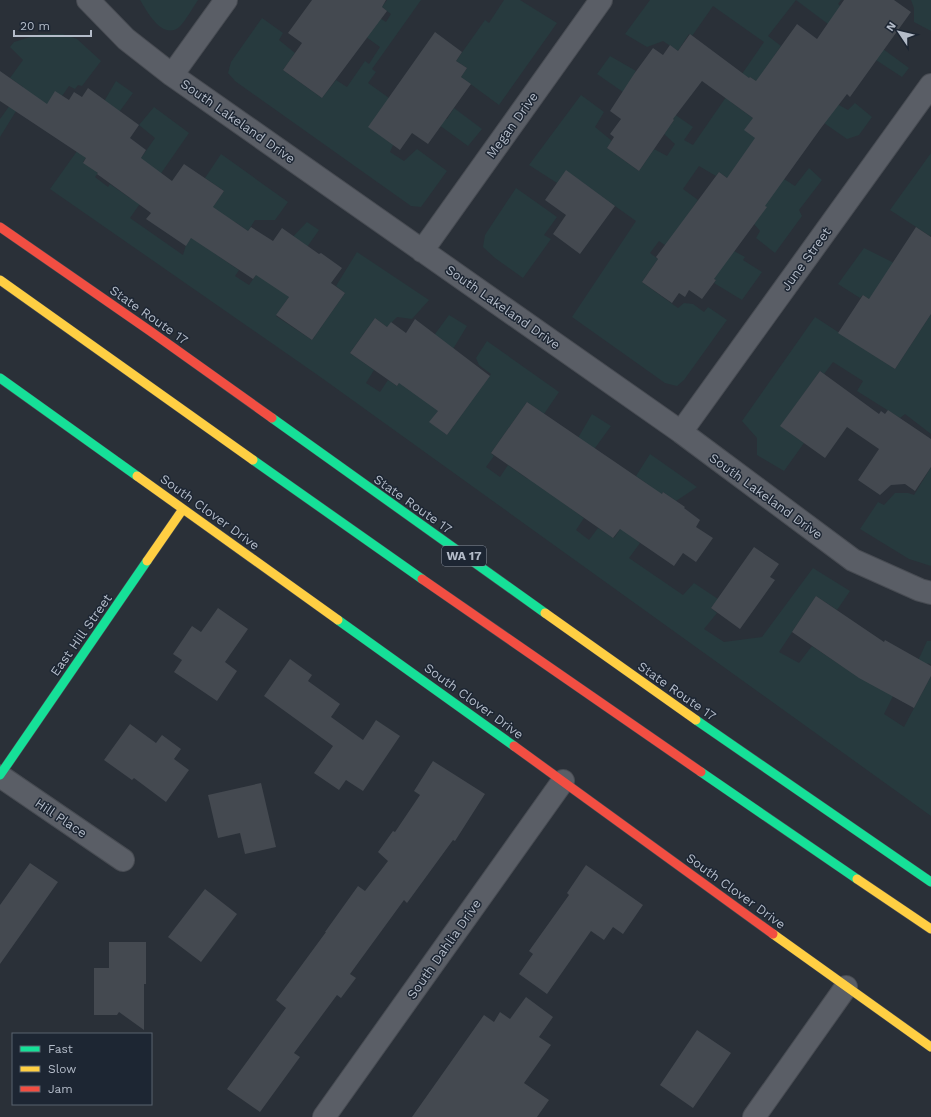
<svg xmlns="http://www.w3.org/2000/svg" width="931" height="1117" font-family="'Work Sans',sans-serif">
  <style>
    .green { fill: #273a3e }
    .building { fill: #444950 }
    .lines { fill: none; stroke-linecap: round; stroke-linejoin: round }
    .street-casing { stroke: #484c53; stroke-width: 24 }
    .fast-casing { stroke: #484c53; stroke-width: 10 }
    .slow-casing { stroke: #484c53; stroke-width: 10 }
    .jam-casing { stroke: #484c53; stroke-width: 10 }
    .street { stroke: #5a5e66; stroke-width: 22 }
    .fast { stroke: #16e098; stroke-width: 9 }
    .slow { stroke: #ffcf43; stroke-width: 9 }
    .jam { stroke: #f24e42; stroke-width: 9 }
    .labels { text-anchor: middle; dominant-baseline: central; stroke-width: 3; stroke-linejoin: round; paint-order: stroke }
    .shield { fill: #1d2633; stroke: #878f9c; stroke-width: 1 }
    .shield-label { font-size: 12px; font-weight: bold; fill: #b4bcc9 }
    .street-label { font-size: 13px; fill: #b4bcc9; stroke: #1d2633 }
  </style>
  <rect width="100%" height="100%" fill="#2a3038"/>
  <path class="green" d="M140,0H198C194,6 183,25 178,28C161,39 147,11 140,0Z
    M387,0H421L372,69L376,72L368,83L389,98L393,145L390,152L404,161L417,149L447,171L421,207L411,206L235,81L228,73L231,62L262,18L283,33L279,40L295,53L283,70L322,98L336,80L347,87L365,61L369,64L380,47L362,34L375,15L386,22L391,14L382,7Z
    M504,0H520L557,23L499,105L461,77L467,68L456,61L485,20L489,23Z
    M650,0H841L838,4L847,11L842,19L909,68L902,77L876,60L796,0L768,36L781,46L774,56L779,60L839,105L848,110L855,103L872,117L859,135L847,139L804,109L800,113L750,77L731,102L753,118L755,138L784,179L795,186L809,168L822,180L799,210L802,216L775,253L756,238L760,231L754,224L766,207L719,172L716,176L699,166L683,189L698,200L687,216L734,251L745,257L743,260L762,272L742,300L714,283L716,280L659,241L650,253L658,259L642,282L678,308L684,303L693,304L704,312L708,307L727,320L684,380L677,386L665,383L572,317L636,221L566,171L557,183L529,165L581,95L604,112L595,127L612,141L607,148L639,171L654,149L667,156L675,144L664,134L674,120L627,86L623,92L597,74L610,56L636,71L629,83L693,127L684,140L693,145L764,42L713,6L692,36L689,34L678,51L663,41L647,47L625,34Z
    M911,0H931V31L914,22V8Z
    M40,34H63L77,39L101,61L82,86L78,85L75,89L69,86L62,96L41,114L21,103L0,137V119L23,87L10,78L23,60L10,47L14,42Z
    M116,81L133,93L83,162L98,173L95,177L108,187L110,184L130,198L141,158L155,138L139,125L154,107L189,133L130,218L183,255L186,245L224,191L205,178L221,154L288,202L275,220H255L248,231L235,222L214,253L239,270L235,276L249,285L256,275L307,222L319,230L284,280L295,288L276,316L312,340L345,293L336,286L357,252L429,300L412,319L397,317L387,327L375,318L350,353L374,370L366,383L380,392L388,380L397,386L449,315L467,326L453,349L438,411L430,422L447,435L491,374L479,365L476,358L487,341L559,392L544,414L527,402L491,453L494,456L486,467L500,477L508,465L528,479L546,451L578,438L592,414L611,426L558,499L584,518L576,530L589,540L598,528L614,538L650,486L636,476L650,454L697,487L676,501L663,492L633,537L640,543L629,558L683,595L694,583L718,599L711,608L717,613L704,629L724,642L762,637L813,568L850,591L837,610L816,596L779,652L799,663L812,646L839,664L893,696L884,714L904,727L931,676V816L319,376L50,189L107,109L102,105Z
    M454,108L482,129L468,146L435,122L440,115L447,119Z
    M931,153V235L930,236L890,210Z
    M516,188L557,217L544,235L551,239L523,278L495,258L483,247L485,235Z
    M864,248L892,262L921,282L869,299L863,295L860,298L838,284Z
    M931,314V434L905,414L900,418L857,391L863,381L833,362L824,374L820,371L781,426L804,443L784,471L757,455V438L742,421L815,317L895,369Z
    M931,467V566L909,559L860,529L878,502L884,505L895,493H908L914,495Z
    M927,641H931V665L928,663L921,675L917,663Z"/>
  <path class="building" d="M312,0H386L382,7L387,11L322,98L283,70L302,43L288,33Z
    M844,0H894L911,12L850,97L847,94L821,128L765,206L767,207L714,279L716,280L702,299L689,290L685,297L679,293L672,303L642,282L658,259L656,257L719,172L727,178L755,138L744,130L753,118L702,81L673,119L674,120L639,171L607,148L614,137L610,134L621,119L610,111L634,74L653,48L663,55L670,45L678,51L690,34L749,78L750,77L756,81L797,24L817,39Z
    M435,32L462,52L456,61L467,68L461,77L471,84L428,144L412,133L400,150L368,127Z
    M0,71L47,104L55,91L69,100L74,92L82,97L88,88L139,125L130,138L146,150L141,158L172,181L184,164L224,191L213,207L248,231L251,227L273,241L282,228L319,254L321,253L342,268L331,283L345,293L312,340L276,315L289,297L256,275L253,279L191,238L186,246L146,219L151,213L97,174L98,173L83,163L86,158L0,101Z
    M566,170L615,206L580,254L553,234L566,215L545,200Z
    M916,227L931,237V314L895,369L838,333L863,295L869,299Z
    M375,318L387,327L391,322L406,333L415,319L490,376L447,435L429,422L438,411L399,383L397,386L350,353Z
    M820,371L879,414L881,411L885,414L888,410L931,439V467L915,491L905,484L891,485L880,495L858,480L879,449L847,427L825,458L780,426Z
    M527,402L662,494L663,492L685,507L684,508L700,520L696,527L713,538L696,562L683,553L674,566L620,529L613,538L491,453Z
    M754,547L779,564L770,577L775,580L740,629L711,608Z
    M816,596L884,642L885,640L931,666V676L914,708L859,678L792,632Z
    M218,608L248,629L225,662L237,671L217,701L174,672L182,660L173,654L192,626L201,632Z
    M290,659L312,675L308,681L340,704L331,717L363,740L376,720L400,736L363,791L346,780L339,790L314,773L333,746L264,696Z
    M130,724L156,743L162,735L181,749L174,759L189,770L166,802L134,778L132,780L104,760Z
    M433,761L485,794L455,841L453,840L407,903L404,900L350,974L356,978L341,998L337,995L294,1053L300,1057L260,1112L227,1089L286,1008L276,1000L326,932H325L358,886L365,891L388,861L378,852L393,831L395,832L420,795L414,791Z
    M261,783L276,847L245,854L240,833L218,838L208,795Z
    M30,863L58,882L0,964V905Z
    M586,865L643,905L623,934L613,927L604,940L591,931L547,994L519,974L533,954L529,951L569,895L567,893Z
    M205,889L237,914L201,962L168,937Z
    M109,942H146V984H144V1030L119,1012L117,1015H94V968H109Z
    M526,997L553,1017L539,1037L551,1045L524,1083L549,1100L537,1117H412L484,1015L494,1022L500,1012L510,1019Z
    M697,1030L731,1053L693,1108L660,1085Z"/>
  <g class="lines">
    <defs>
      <path id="street" d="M88,0L126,39L172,75L681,432L853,560L920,590L931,593
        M172,75L226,0
        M422,251L601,0
        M681,432L931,85
        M0,776L123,860
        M324,1117L563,781
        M754,1117L846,987"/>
      <path id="fast" d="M0,378L137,476
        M272,418L545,613
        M253,460L422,579
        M338,620L514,746
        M696,720L931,882
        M701,772L857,879
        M0,775L147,561"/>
      <path id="slow" d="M0,280L253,460
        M137,476L338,620
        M147,561L183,509
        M545,613L696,720
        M857,879L931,929
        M773,934L931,1047"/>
      <path id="jam" d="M0,227L150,331L272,418
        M422,579L701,772
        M514,746L773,934"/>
    </defs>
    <use href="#street" class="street-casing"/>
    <use href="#fast" class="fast-casing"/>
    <use href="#slow" class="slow-casing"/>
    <use href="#jam" class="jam-casing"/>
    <use href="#street" class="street"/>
    <use href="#fast" class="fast"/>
    <use href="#slow" class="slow"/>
    <use href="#jam" class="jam"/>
  </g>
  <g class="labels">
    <rect class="shield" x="442" y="546" width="44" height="20" rx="3"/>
    <g class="shield-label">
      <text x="464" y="556">WA 17</text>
    </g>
    <g class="street-label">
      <text transform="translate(238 121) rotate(35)">South Lakeland Drive</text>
      <text transform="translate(512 125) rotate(-54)">Megan Drive</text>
      <text transform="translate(806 259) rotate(-54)">June Street</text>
      <text transform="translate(503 307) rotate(35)">South Lakeland Drive</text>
      <text transform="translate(149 315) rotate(35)">State Route 17</text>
      <text transform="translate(766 496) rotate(36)">South Lakeland Drive</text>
      <text transform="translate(413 504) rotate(35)">State Route 17</text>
      <text transform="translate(210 512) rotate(36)">South Clover Drive</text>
      <text transform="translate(81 635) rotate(-55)">East Hill Street</text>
      <text transform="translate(677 691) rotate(35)">State Route 17</text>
      <text transform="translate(474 701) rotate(36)">South Clover Drive</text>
      <text transform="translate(61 818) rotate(34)">Hill Place</text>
      <text transform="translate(736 891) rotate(36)">South Clover Drive</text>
      <text transform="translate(444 949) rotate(-55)">South Dahlia Drive</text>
    </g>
  </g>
  <rect x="12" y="1033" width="140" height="72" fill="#1d2633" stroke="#59626f"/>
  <rect x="20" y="1046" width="20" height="6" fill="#16e098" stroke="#59626f"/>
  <text x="48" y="1053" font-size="12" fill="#b4bcc9">Fast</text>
  <rect x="20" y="1066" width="20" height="6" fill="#ffcf43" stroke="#59626f"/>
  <text x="48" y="1073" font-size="12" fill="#b4bcc9">Slow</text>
  <rect x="20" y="1086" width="20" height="6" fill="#f24e42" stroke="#59626f"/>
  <text x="48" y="1093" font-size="12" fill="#b4bcc9">Jam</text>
  <g transform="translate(899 32) rotate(305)" stroke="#1d2633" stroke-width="3" paint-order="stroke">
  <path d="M0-3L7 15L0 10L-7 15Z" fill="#b4bcc9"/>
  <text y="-6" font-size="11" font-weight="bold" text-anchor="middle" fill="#b4bcc9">N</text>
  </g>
  <path d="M14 30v6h77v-6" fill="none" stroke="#b4bcc9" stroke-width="2"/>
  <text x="20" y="30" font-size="12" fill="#b4bcc9" stroke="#1d2633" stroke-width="3" paint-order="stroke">20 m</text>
</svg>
